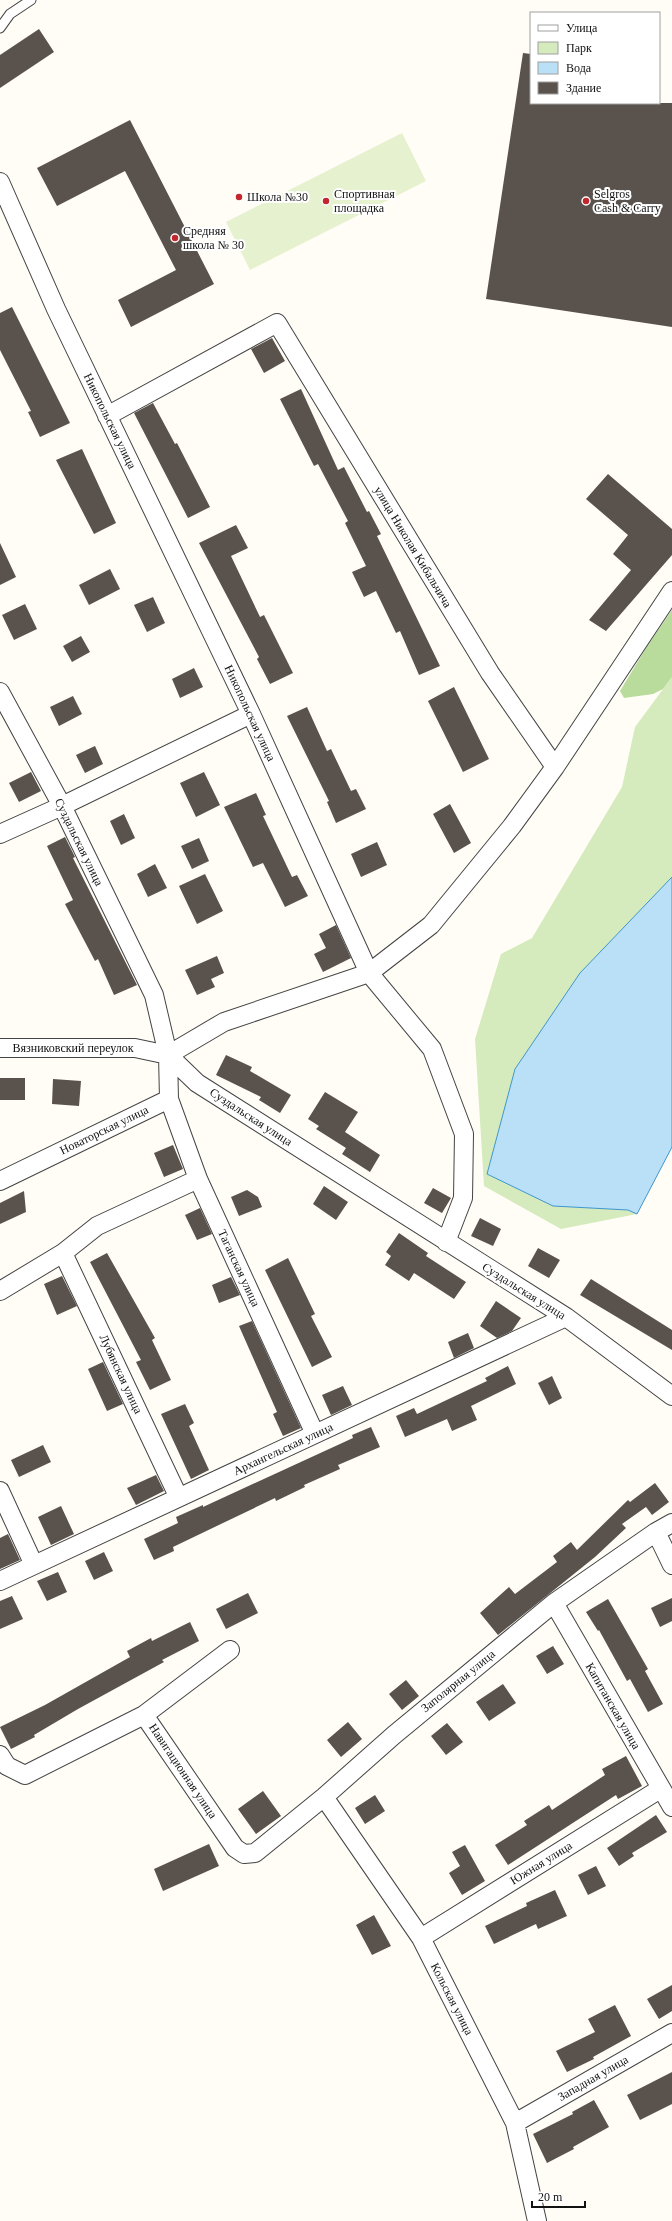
<svg xmlns="http://www.w3.org/2000/svg" width="672" height="2221" font-family="'Times New Roman',serif">
  <style>
    .green { fill: #d5ebbd }
    .forest { fill: #b9dc9c }
    .pitch { fill: #e6f2cf }
    .water { fill: #b9e0f7; stroke: #3f96cf }
    .building { fill: #5a524d }
    .lines { fill: none; stroke-linecap: round; stroke-linejoin: round }
    .lane-casing { stroke: #444; stroke-width: 11 }
    .street-casing { stroke: #444; stroke-width: 20 }
    .lane { stroke: #fff; stroke-width: 9 }
    .street { stroke: #fff; stroke-width: 18 }
    .poi-dot { fill: #c4262e; stroke: #fff; stroke-width: 1.5 }
    .labels { text-anchor: middle; dominant-baseline: central; stroke-width: 4; stroke-linejoin: round; paint-order: stroke }
    .poi-label { font-size: 12px; fill: #111; stroke: #fff; text-anchor: start }
    .street-label { font-size: 12px; fill: #111; stroke: #fff }
  </style>
  <rect width="100%" height="100%" fill="#fffdf5"/>
  <path class="green" d="M672,677V1147L637,1214L561,1229L484,1186L475,1039L501,954L532,938L622,787L635,727Z"/>
  <path class="forest" d="M672,610V677L663,689L653,694L624,698L620,691L646,648Z"/>
  <path class="pitch" d="M402,133L426,181L250,270L226,222Z"/>
  <path class="water" d="M672,877V1147L637,1214L628,1210L553,1206L487,1174L515,1069L580,973Z"/>
  <path class="building" d="M39,29L54,52L0,88V55Z
    M523,53L531,54V103H672V327L486,299Z
    M130,120L214,284L131,327L118,300L176,270L125,171L57,206L37,168Z
    M12,307L70,423L40,437L28,412L31,411L0,350V313Z
    M272,338L285,361L264,373L251,349Z
    M301,389L338,470L344,467L367,512L369,511L381,534L377,536L440,666L419,675L400,631L396,633L376,591L364,597L352,572L366,566L345,523L348,521L318,464L314,466L280,399Z
    M153,403L175,444L177,443L210,507L188,518L134,413Z
    M82,449L116,523L94,534L56,460Z
    M608,474L672,529V555L606,631L589,620L631,570L613,554L628,535L586,499Z
    M236,525L248,548L231,556L260,617L264,615L293,673L270,684L257,659L259,657L199,543Z
    M0,543L16,577L0,585Z
    M110,569L120,589L89,605L79,585Z
    M153,597L165,623L147,632L134,605Z
    M25,604L37,629L14,640L2,615Z
    M81,636L90,652L72,662L63,646Z
    M194,668L203,687L180,698L172,679Z
    M454,687L489,759L463,772L428,701Z
    M73,696L82,714L59,726L50,707Z
    M307,707L327,751L331,749L351,791L356,789L366,809L336,823L327,802L329,801L287,716Z
    M95,746L103,764L85,773L76,755Z
    M31,772L41,791L19,802L9,783Z
    M204,772L220,805L196,817L180,783Z
    M256,793L266,815L263,816L292,877L297,875L308,896L285,907L263,863L253,867L224,807Z
    M450,804L471,843L454,853L433,814Z
    M124,814L135,838L121,845L110,821Z
    M65,837L75,857L73,858L137,985L114,995L98,959L95,961L65,904L73,900L47,846Z
    M199,838L209,861L192,869L181,846Z
    M377,842L387,865L361,877L351,854Z
    M155,864L167,888L148,897L137,874Z
    M205,874L223,911L197,924L179,886Z
    M336,925L351,958L323,972L314,954L326,948L319,934Z
    M217,956L224,973L211,979L215,987L197,995L185,970Z
    M226,1055L252,1067L250,1071L291,1095L280,1113L259,1100L261,1097L216,1075Z
    M0,1078H25V1100H0Z
    M53,1079L81,1081L79,1106L52,1104Z
    M325,1092L358,1112L345,1132L380,1155L370,1172L342,1154L346,1148L316,1129L319,1126L308,1119Z
    M173,1145L183,1169L164,1177L154,1153Z
    M324,1186L348,1202L336,1220L313,1204Z
    M433,1188L451,1198L442,1213L424,1203Z
    M247,1190L258,1197L262,1207L239,1216L231,1197Z
    M24,1191L26,1212L0,1224V1203Z
    M200,1208L212,1234L197,1240L185,1215Z
    M480,1218L501,1229L493,1246L471,1236Z
    M399,1233L428,1253L426,1256L466,1282L454,1299L414,1273L409,1281L385,1265L391,1256L386,1252Z
    M538,1248L560,1260L549,1278L528,1266Z
    M107,1253L155,1338L152,1340L171,1380L150,1390L136,1362L141,1360L90,1262Z
    M288,1258L315,1314L311,1316L332,1357L312,1367L265,1270Z
    M62,1276L77,1306L57,1315L44,1284Z
    M231,1277L240,1295L219,1303L212,1285Z
    M591,1279L672,1330V1350L580,1295Z
    M496,1301L521,1318L512,1331L497,1338L480,1326Z
    M252,1321L301,1428L283,1436L273,1414L277,1412L239,1326Z
    M468,1333L474,1348L454,1358L448,1342Z
    M103,1362L123,1404L107,1411L88,1369Z
    M508,1366L516,1384L471,1406L477,1420L452,1431L447,1419L405,1437L396,1416L414,1408L417,1414L487,1381L485,1378Z
    M552,1376L562,1398L549,1405L538,1383Z
    M343,1386L352,1405L331,1415L322,1395Z
    M185,1404L194,1423L189,1426L209,1470L191,1479L161,1414Z
    M371,1427L380,1447L338,1465L340,1469L304,1485L305,1487L276,1501L275,1498L173,1547L174,1551L154,1560L144,1539L178,1523L176,1517L203,1505V1507L353,1438L352,1435Z
    M43,1445L51,1462L19,1477L11,1460Z
    M156,1475L164,1491L136,1505L127,1488Z
    M655,1483L669,1502L652,1515L646,1507L622,1524L626,1528L595,1557L498,1635L480,1613L509,1587L515,1594L557,1562L553,1556L571,1542L577,1550L628,1500L630,1502Z
    M61,1506L74,1534L51,1545L38,1517Z
    M8,1534L20,1560L0,1569V1538Z
    M104,1552L113,1571L94,1580L85,1561Z
    M58,1572L67,1592L47,1601L37,1581Z
    M248,1593L258,1613L226,1629L216,1609Z
    M12,1596L23,1619L0,1629V1601Z
    M672,1598V1621L660,1627L651,1608Z
    M608,1599L648,1669L645,1671L663,1704L648,1712L630,1679L627,1681L599,1630L598,1631L586,1612Z
    M190,1622L199,1641L162,1660L164,1662L78,1709L34,1735L35,1737L11,1749L0,1727L45,1705L130,1657L127,1651L151,1638L152,1641Z
    M553,1646L564,1664L547,1674L536,1656Z
    M406,1680L419,1696L402,1710L389,1694Z
    M503,1684L516,1703L489,1721L476,1702Z
    M348,1722L362,1739L341,1757L327,1740Z
    M447,1723L463,1742L446,1755L431,1736Z
    M626,1756L642,1786L618,1799L616,1795L508,1865L495,1845L527,1825L524,1821L549,1805L552,1810L605,1775L602,1769Z
    M263,1791L281,1816L256,1834L238,1809Z
    M375,1795L385,1811L365,1824L355,1808Z
    M656,1815L667,1832L632,1853L634,1856L619,1866L607,1848Z
    M209,1844L219,1866L163,1891L154,1869Z
    M465,1845L485,1881L462,1895L449,1873L460,1866L452,1852Z
    M596,1866L606,1886L588,1895L578,1875Z
    M555,1890L567,1916L538,1929L536,1924L494,1944L485,1926L527,1906L526,1903Z
    M374,1915L391,1946L372,1955L356,1925Z
    M672,1985V2011L659,2019L647,1999Z
    M615,2005L631,2036L593,2057L594,2059L567,2072L556,2051L595,2032L588,2019Z
    M672,2072V2104L640,2120L627,2095Z
    M594,2100L609,2127L573,2147L574,2149L547,2163L533,2134L573,2114L572,2112Z"/>
  <g class="lines">
    <defs>
      <path id="lane" d="M0,28L10,14L31,0"/>
      <path id="street" d="M0,182L56,309L251,714L369,973L432,1049L464,1134L463,1198L446,1242
        M107,416L277,323L490,673L555,767
        M0,692L62,806L154,995L168,1055L197,1083L566,1317L672,1396
        M0,834L62,806L251,714
        M0,1048H135L168,1055
        M168,1055L224,1022L369,973L431,925L512,826L555,767L672,591
        M169,1099L198,1179L315,1434
        M0,1181L169,1099L168,1055
        M63,1253L178,1496
        M0,1291L63,1253L97,1226L198,1179
        M0,1491L34,1565
        M656,1532L672,1565
        M0,1581L566,1317
        M554,1603L672,1807
        M144,1715L230,1650
        M0,1755L7,1766L25,1775L144,1715L235,1848L244,1854L255,1853L324,1797L394,1735L554,1603L656,1532L672,1523
        M324,1797L421,1938L515,2123L537,2221
        M421,1938L660,1789
        M515,2123L672,2033"/>
    </defs>
    <use href="#lane" class="lane-casing"/>
    <use href="#street" class="street-casing"/>
    <use href="#lane" class="lane"/>
    <use href="#street" class="street"/>
  </g>
  <g class="poi-dot">
    <circle cx="239" cy="197" r="4"/>
    <circle cx="326" cy="201" r="4"/>
    <circle cx="586" cy="201" r="4"/>
    <circle cx="175" cy="238" r="4"/>
  </g>
  <g class="labels">
    <g class="poi-label">
      <text x="334" y="194">Спортивная<tspan x="334" dy="14">площадка</tspan></text>
      <text x="594" y="194">Selgros<tspan x="594" dy="14">Cash &amp; Carry</tspan></text>
      <text x="247" y="197">Школа №30</text>
      <text x="183" y="231">Средняя<tspan x="183" dy="14">школа № 30</tspan></text>
    </g>
    <g class="street-label">
      <text transform="translate(110 421) rotate(64)">Никопольская улица</text>
      <text transform="translate(413 547) rotate(59)">улица Николая Кибальчича</text>
      <text transform="translate(250 713) rotate(65)">Никопольская улица</text>
      <text transform="translate(79 842) rotate(64)">Суздальская улица</text>
      <text x="73" y="1048">Вязниковский переулок</text>
      <text transform="translate(251 1117) rotate(33)">Суздальская улица</text>
      <text transform="translate(104 1130) rotate(-26)">Новаторская улица</text>
      <text transform="translate(239 1268) rotate(65)">Таганская улица</text>
      <text transform="translate(524 1291) rotate(32)">Суздальская улица</text>
      <text transform="translate(121 1374) rotate(65)">Лубянская улица</text>
      <text transform="translate(283 1449) rotate(-25)">Архангельская улица</text>
      <text transform="translate(458 1681) rotate(-39)">Заполярная улица</text>
      <text transform="translate(613 1706) rotate(60)">Капитанская улица</text>
      <text transform="translate(183 1771) rotate(56)">Навигационная улица</text>
      <text transform="translate(541 1863) rotate(-32)">Южная улица</text>
      <text transform="translate(452 1999) rotate(63)">Кольская улица</text>
      <text transform="translate(593 2078) rotate(-30)">Западная улица</text>
    </g>
  </g>
  <rect x="530" y="12" width="130" height="92" fill="#ffffff" stroke="#a0a0a0"/>
  <rect x="538" y="25" width="20" height="6" fill="#ffffff" stroke="#a0a0a0"/>
  <text x="566" y="32" font-size="12" fill="#111111">Улица</text>
  <rect x="538" y="42" width="20" height="12" fill="#d5ebbd" stroke="#a0a0a0"/>
  <text x="566" y="52" font-size="12" fill="#111111">Парк</text>
  <rect x="538" y="62" width="20" height="12" fill="#b9e0f7" stroke="#a0a0a0"/>
  <text x="566" y="72" font-size="12" fill="#111111">Вода</text>
  <rect x="538" y="82" width="20" height="12" fill="#5a524d" stroke="#a0a0a0"/>
  <text x="566" y="92" font-size="12" fill="#111111">Здание</text>
  <path d="M532 2201v6h53v-6" fill="none" stroke="#111111" stroke-width="2"/>
  <text x="538" y="2201" font-size="12" fill="#111111" stroke="#ffffff" stroke-width="3" paint-order="stroke">20 m</text>
</svg>
